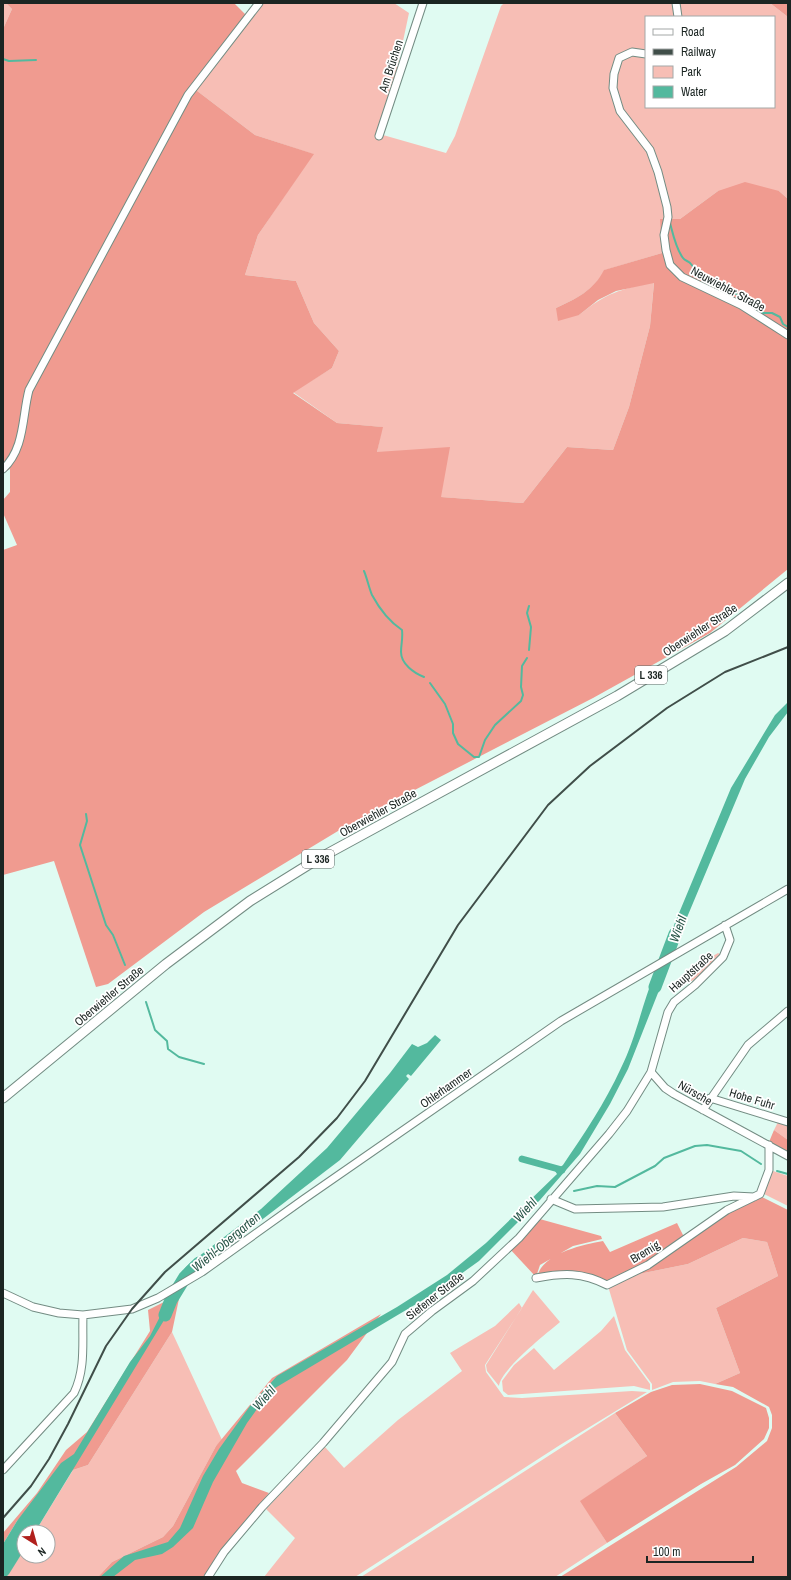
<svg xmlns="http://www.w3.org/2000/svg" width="791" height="1580" font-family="'Archivo Narrow',sans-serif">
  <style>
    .green { fill: #f7beb5; fill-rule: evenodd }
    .forest { fill: #f09b90 }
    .water { fill: #53b99e }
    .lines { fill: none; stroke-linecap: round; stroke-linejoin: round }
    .stream { stroke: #53b99e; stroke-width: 2 }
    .canal { stroke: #53b99e; stroke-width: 7 }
    .river { stroke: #53b99e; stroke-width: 13 }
    .minor-casing { stroke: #738c83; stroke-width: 9 }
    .major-casing { stroke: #738c83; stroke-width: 11 }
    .minor { stroke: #fff; stroke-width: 7 }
    .major { stroke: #fff; stroke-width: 9 }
    .rail { stroke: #404e49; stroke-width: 2 }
    .labels { text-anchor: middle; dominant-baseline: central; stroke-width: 3.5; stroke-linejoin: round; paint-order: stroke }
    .shield { fill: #fff; stroke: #5f6664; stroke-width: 1 }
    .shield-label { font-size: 11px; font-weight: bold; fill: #1b2522 }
    .street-label { font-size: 12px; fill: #1b2522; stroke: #fff }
    .water-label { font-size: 13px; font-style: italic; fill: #295548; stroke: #fff }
  </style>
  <rect width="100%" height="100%" fill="#e0fbf2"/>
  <path class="green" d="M3,3H6L12,9L3,29Z
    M260,3H394L409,13L383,135L446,153L455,136L501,6L504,3H770L788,17V199L779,191H718L680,219L662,253L605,270C594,290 576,299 556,308L579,315C608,292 619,290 654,282L650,326L629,407L613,450L567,447L523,503L440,497L377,452L382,427L337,423L293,392L332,368L339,351L314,323L296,281L245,275L258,235L313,154L255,135L192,87ZM646,17H774V107H646Z
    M718,953L721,955L702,975L690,982L685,974L687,971Z
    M778,1122L788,1125V1140L774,1130Z
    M770,1170L788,1176V1206L762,1193Z
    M743,1238L767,1242L778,1276L716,1308L740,1373L715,1384L700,1381L673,1382L652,1390V1384L627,1350L608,1286L629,1276L688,1264Z
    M533,1290L560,1322C547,1333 500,1370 499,1386L487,1371L486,1365Z
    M519,1303L522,1308L485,1365L486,1372L504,1397L522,1398L632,1391L647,1392L560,1445L355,1577H264L295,1538L266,1509L325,1447L344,1468L398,1420L462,1371L450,1353L495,1326Z
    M614,1316L625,1350L650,1384V1390L634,1386L508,1395L503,1391L502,1381L514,1365L534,1348L554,1370L601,1331Z
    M172,1332L222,1440L216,1446L173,1526L163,1537L112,1562L98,1577H6L24,1550V1556H48V1532H35L73,1470L88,1465Z
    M615,1413L647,1456L581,1501L607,1543L555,1577H361Z"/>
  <path class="forest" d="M6,3H234L247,16L192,87L255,135L314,154L258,235L245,275L296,281L314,323L339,351L332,368L293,393L337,423L383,427L377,452L450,447L441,497L523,503L567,447L613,450L629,407L650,326L654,283L616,291L598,300L579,315L558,321L556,308C576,299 594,290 604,270L662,253L660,219H680L718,191L745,182L779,191L788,199V569L710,633L593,698L405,795L338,831L204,912L108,984L96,987L54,861L3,875V550L17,545L3,513V500L10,492V469L3,473V29L12,9Z
    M770,3H788V17Z
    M774,1130L788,1140V1154L769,1142Z
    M762,1197L788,1210V1577H560L736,1467L767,1441L772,1428V1415L769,1407L733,1387L715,1384L740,1373L716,1308L778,1276L767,1242L743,1238L688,1264L629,1276L728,1212Z
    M536,1218L601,1236L602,1239L573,1246L540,1265L536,1277L509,1248Z
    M677,1223L684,1237L647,1264L606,1282L578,1273L537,1277C543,1253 582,1245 603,1241L610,1252Z
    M180,1294L172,1332L88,1465L73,1470L17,1521L3,1544V1533L37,1493L66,1450L87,1432L150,1331L148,1310Z
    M381,1314L347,1360L236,1471L242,1483L269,1493L220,1552L204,1577H98L112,1562L163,1537L173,1526L216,1446L272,1378Z
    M700,1384L732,1391L766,1408L769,1418V1428L764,1439L735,1465L701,1484L607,1543L580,1501L647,1456L615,1413L651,1392L672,1385Z"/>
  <path class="water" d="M788,702V712L769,737L745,779L675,946L662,954L731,788L775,715Z
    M669,965L628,1069L610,1104L580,1154L540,1200L479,1261L433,1294L270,1391L247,1423L213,1482L193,1528L173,1547L162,1554L135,1560L113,1577H100L124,1556L168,1542L180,1528L203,1476L219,1449L250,1406L277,1376L397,1307L447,1275L486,1243L557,1174L555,1171L563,1165C584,1134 605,1103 621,1068C636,1038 642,1004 655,973Z
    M435,1035L441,1040L411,1076L408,1074L406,1076L409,1079L340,1160L234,1241L178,1281L185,1268L190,1263L261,1209L327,1148L390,1073L412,1044L418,1047L427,1043Z
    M180,1294L35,1532H24V1550L9,1574L6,1577H3V1544L17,1521L61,1463L74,1454L130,1362L150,1336L168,1301Z"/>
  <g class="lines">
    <path class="stream" d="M3,59L9,61L36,60
      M670,223C673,234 676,249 683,258C685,261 689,261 691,264C698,274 704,279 716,282L717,286L732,291L763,313H772L780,317L783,324L788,327
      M364,571C367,578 369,588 372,595C379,608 390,622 402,630C403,639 401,644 401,652C401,664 414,673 424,677
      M529,650L531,627L527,613L529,606
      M430,683L445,704L453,724V733L458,744L474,757H479L485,740L495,725L521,701L523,695L521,687L522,666L527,658
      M86,814L87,821L80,845L106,925L113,935L125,965
      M146,1002L155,1030L167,1041L168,1049L179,1057L204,1064
      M777,1171L788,1174
      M574,1191L597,1186L615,1187L655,1166L664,1158L695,1146L707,1145L741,1151L761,1164"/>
    <path class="canal" d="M522,1159L562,1170"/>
    <path class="river" d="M655,987L675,934
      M165,1315L171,1300L185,1277L199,1263"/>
    <defs>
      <path id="minor" d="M676,3L678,17
        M646,54L632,52L619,58L614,74L613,88L620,111L650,150L658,172L667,207L668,217L664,235L666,250L670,265L682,277L741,305L788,335
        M379,136L423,3
        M3,469C25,449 22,416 29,390L188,95L259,3
        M651,1072L665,1088L674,1094L788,1156
        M710,1098L788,1122
        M703,1110L748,1045L788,1011
        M551,1199L575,1209L663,1207L734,1196L754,1197
        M536,1278C563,1273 582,1272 607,1285L648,1265L727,1210L760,1194L769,1170V1145
        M3,1293L33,1307L59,1313L83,1315L132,1309L158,1298L202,1272L304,1199L561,1021L788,889
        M3,1470L74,1393C86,1368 82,1342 83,1315
        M208,1577L224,1552L262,1507L323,1443L392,1362L405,1334L432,1311L473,1281L519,1238L609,1134L627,1111L651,1072L668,1012L674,1002L695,985L723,957L730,940L725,925"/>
      <path id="major" d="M3,1098L166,964L250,901L316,860L617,696L725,631L788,583"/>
    </defs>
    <use href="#minor" class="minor-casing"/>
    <use href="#major" class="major-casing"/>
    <use href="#minor" class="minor"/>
    <use href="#major" class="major"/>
    <path class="rail" d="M3,1518L31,1486L49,1459L68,1424L106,1346L132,1309L165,1272L299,1157L337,1118L365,1081L458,925L548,805L590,766L667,708L725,672L788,647"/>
  </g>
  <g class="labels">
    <g class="shield">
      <rect x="635" y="666" width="32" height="18" rx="3"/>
      <rect x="302" y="850" width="32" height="18" rx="3"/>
    </g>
    <g class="shield-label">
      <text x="651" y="675">L 336</text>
      <text x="318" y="859">L 336</text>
    </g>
    <g class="street-label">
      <text transform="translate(391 66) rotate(-72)">Am Brüchen</text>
      <text transform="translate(728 289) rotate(28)">Neuwiehler Straße</text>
      <text transform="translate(700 630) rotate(-33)">Oberwiehler Straße</text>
      <text transform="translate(378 813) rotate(-29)">Oberwiehler Straße</text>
      <text transform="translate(691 972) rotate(-42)">Hauptstraße</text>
      <text transform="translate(109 996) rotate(-40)">Oberwiehler Straße</text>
      <text transform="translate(446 1088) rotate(-35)">Ohlerhammer</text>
      <text transform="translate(695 1093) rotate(30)">Nürsche</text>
      <text transform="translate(752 1099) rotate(17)">Hohe Fuhr</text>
      <text transform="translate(645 1252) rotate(-31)">Bremig</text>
      <text transform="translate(435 1296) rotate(-38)">Siefener Straße</text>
    </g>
    <g class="water-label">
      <text transform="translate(678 929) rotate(-70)">Wiehl</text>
      <text transform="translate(525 1210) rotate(-47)">Wiehl</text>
      <text transform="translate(226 1242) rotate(-40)">Wiehl-Obergarten</text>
      <text transform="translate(264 1398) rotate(-48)">Wiehl</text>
    </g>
  </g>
  <rect width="791" height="1580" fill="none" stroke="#1b2522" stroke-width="8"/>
  <rect x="645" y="16" width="130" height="92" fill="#ffffff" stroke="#a4a8a7"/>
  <rect x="653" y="29" width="20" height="6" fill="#ffffff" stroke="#a4a8a7"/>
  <text x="681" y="36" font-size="12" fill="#1b2522">Road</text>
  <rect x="653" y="49" width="20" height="6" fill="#404e49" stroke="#a4a8a7"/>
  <text x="681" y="56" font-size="12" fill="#1b2522">Railway</text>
  <rect x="653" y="66" width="20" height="12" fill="#f7beb5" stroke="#a4a8a7"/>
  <text x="681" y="76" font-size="12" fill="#1b2522">Park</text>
  <rect x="653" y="86" width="20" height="12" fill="#53b99e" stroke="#a4a8a7"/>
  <text x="681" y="96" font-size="12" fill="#1b2522">Water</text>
  <g transform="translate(36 1544) rotate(143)"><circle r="19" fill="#ffffff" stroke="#a4a8a7"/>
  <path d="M0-3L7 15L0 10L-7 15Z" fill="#b1201d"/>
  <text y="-6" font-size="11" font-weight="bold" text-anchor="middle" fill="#1b2522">N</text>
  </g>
  <path d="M647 1556v6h106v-6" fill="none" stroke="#1b2522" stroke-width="2"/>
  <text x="653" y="1556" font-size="12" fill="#1b2522" stroke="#ffffff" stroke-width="3" paint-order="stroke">100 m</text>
</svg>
